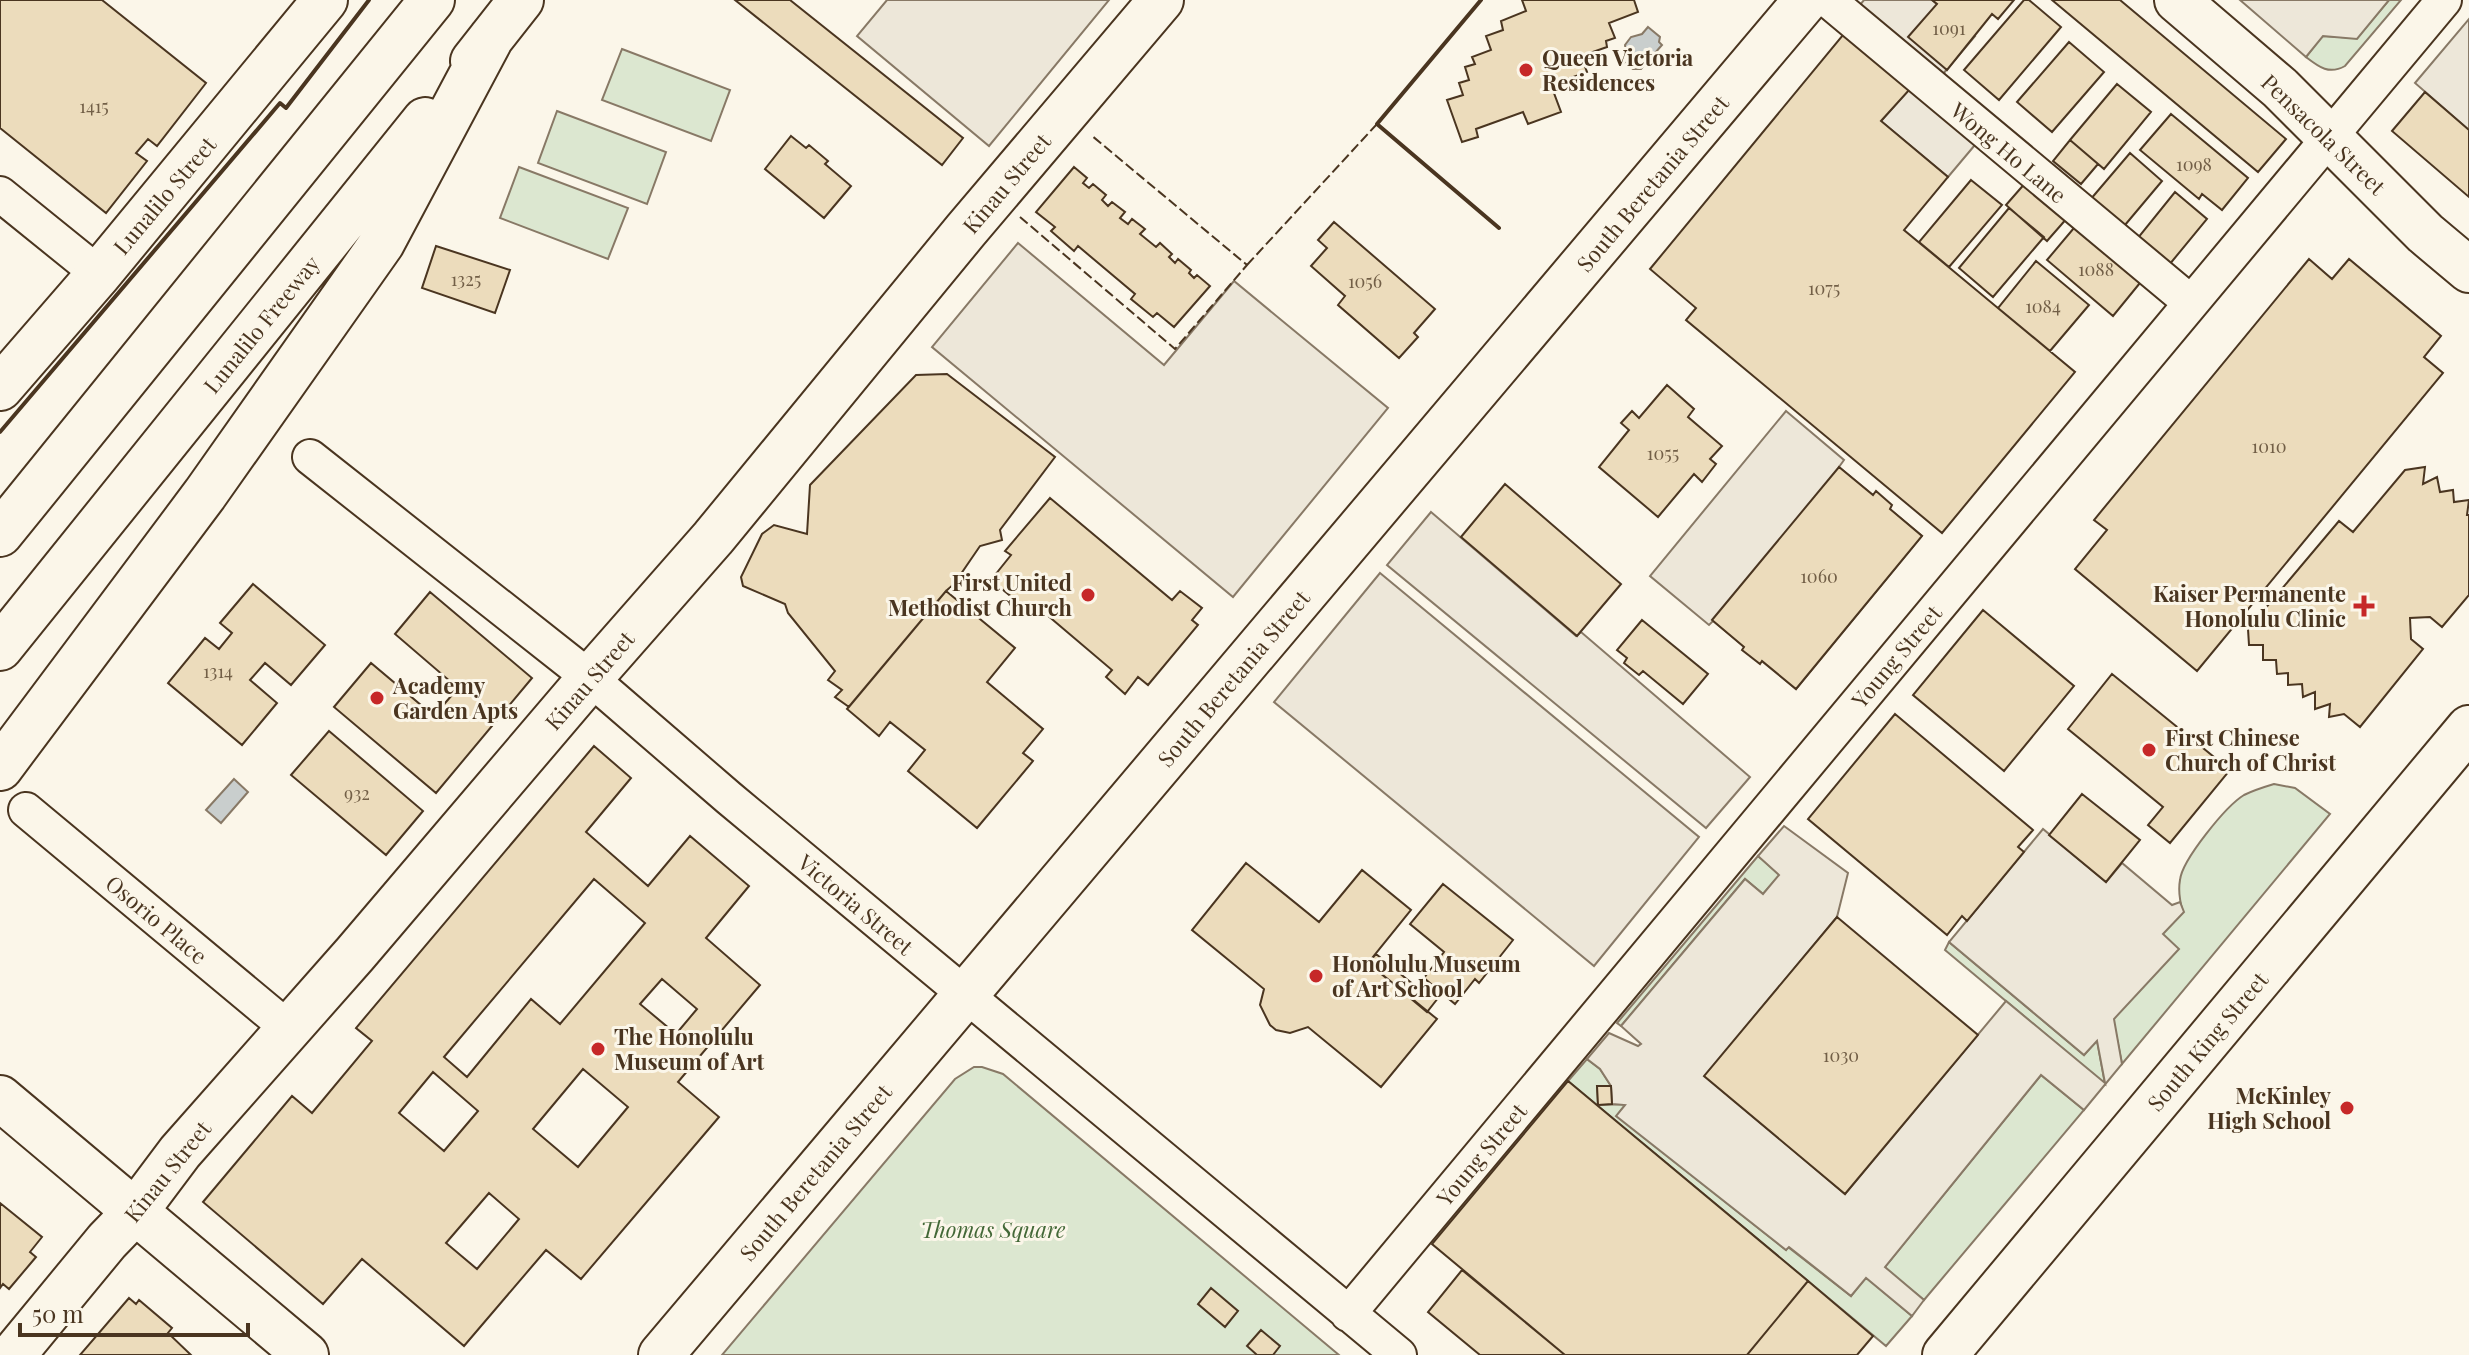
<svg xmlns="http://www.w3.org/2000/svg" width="2469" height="1355" font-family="'Playfair Display',serif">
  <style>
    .green { fill: #dce7d0; stroke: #887966; stroke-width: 2 }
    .parking { fill: #ede7d9; stroke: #887966; stroke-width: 2 }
    .water { fill: #c9cecd; stroke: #887966; stroke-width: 2 }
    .building { fill: #ecdcbc; stroke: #4a3520; stroke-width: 2; fill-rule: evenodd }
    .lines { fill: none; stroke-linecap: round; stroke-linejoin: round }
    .minor-casing { stroke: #4a3520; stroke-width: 38 }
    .major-casing { stroke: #4a3520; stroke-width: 48 }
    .highway-casing { stroke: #4a3520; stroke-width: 48 }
    .minor { stroke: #fbf6e9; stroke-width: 34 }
    .major { stroke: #fbf6e9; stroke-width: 44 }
    .highway { stroke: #fbf6e9; stroke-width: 44 }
    .fence { stroke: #4a3520; stroke-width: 2; stroke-dasharray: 10 4; stroke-linecap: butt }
    .wall { stroke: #4a3520; stroke-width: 4 }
    .poi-dot { fill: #c62828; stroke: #fbf6e9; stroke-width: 3 }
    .labels { text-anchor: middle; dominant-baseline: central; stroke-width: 6; stroke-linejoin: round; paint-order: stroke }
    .number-label { font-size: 18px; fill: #725f47 }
    .poi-label { font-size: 22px; font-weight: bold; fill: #4a3520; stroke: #fbf6e9; text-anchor: start }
    .street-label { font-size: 22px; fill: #4a3520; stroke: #fbf6e9 }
    .park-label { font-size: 22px; font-style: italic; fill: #436837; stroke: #fbf6e9 }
  </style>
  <rect width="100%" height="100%" fill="#fbf6e9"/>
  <path class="green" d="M2389,0H2401L2345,66C2329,75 2319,67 2306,57L2322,36L2357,38Z
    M622,49L730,90L711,141L602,100Z
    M557,111L666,152L647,204L538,163Z
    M519,167L628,208L608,259L500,218Z
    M2274,784L2295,788L2330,814L2122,1064L2113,1019L2178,949L2162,934L2183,912C2180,902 2178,891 2180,880C2182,860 2226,806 2244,795C2254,790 2264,787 2274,784Z
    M1758,856L1780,875L1763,894L1745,879L1621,1026L1617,1023Z
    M1949,942L2084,1055L2097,1040L2105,1084L1945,950Z
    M1587,1059L1600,1069L1611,1086H1597L1598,1105L1626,1104L1617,1116L1786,1250L1788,1247L1851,1296L1866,1277L1912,1316L1886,1346L1568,1081Z
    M974,1067H982L1003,1074L1339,1355H722L955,1079Z
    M2041,1075L2084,1110L1924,1300L1884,1268Z"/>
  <path class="parking" d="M887,0H1109L989,146L857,36Z
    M1864,0H1932L1975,36L1932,87L1985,133L1948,177L1881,121L1920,77L1850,17Z
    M2240,0H2389L2357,39L2323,36L2306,57Z
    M2469,19V130L2415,83Z
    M1018,243L1164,365L1234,281L1388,408L1233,597L932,347Z
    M1786,411L1844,460L1839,467L1922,536L1796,689L1713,621L1709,625L1650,576Z
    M1431,512L1576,636L1581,632L1750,777L1706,828L1387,565Z
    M1380,573L1699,837L1594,966L1274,702Z
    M1784,826L1848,873L1837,917L1705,1076L1845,1194L2006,1001L2105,1083L2097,1041L2084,1055L1949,942L2043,829L2106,882L2122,863L2172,905L2180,902L2184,912L2163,934L2179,949L2114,1019L2122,1064L2084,1110L2041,1075L1885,1267L1924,1300L1912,1316L1866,1278L1851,1296L1789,1247L1786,1250L1616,1116L1625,1105L1612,1104L1611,1086L1600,1069L1587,1059L1609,1033L1638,1046L1641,1044L1621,1026L1745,879L1763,894L1779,875L1758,856Z"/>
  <path class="water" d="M1648,27L1660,37L1659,42L1662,45L1641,69H1633L1620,59L1626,52L1625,45L1631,37L1642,34Z
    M234,779L248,792L221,823L206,810Z"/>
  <path class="building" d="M0,0H102L206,83L157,146L148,139L136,153L147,161L106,213L0,128Z
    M735,0H790L963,138L942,165Z
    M1522,0H1634L1638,12L1609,23L1615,38L1606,41L1607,47L1581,56L1587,72L1551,85L1561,112L1528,124L1523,112L1476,129L1478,137L1462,142L1447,100L1463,95L1459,83L1469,80L1465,67L1475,64L1472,57L1491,50L1486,36L1503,30L1501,21L1526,11Z
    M1932,0H2014L1998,19L1992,14L1947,70L1908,37L1937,4Z
    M2024,0H2029L2061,27L1999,100L1964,70Z
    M2052,0H2120L2286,139L2258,172Z
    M1852,24L1910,89L1881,121L1948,177L1904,230L2075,372L1942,533L1686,320L1696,308L1650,269Z
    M2069,42L2104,72L2052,132L2017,102Z
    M2117,84L2151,112L2104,169L2070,140Z
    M2425,92L2469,130V197L2392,131Z
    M2171,114L2248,178L2222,210L2202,194L2199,199L2140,150Z
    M791,136L806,148L809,145L828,161L825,164L851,186L824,218L765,169Z
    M2070,140L2098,164L2081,184L2053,161Z
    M2130,153L2162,181L2125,225L2111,214L2109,217L2090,200Z
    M1074,167L1087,178L1083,183L1089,188L1093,184L1106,195L1102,200L1108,206L1112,202L1125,212L1120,218L1128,224L1132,219L1145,229L1140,234L1156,247L1160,243L1172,254L1169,257L1175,263L1178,259L1191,270L1189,273L1194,278L1197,275L1210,286L1174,327L1157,313L1153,317L1131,299L1135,294L1078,246L1074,251L1051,231L1055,227L1036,212Z
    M1971,180L2002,205L1949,267L1919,242Z
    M2027,181L2068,217L2047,241L2006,205Z
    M2175,192L2207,219L2169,265L2137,239Z
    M2009,208L2044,237L1993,297L1959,268Z
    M1334,222L1435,309L1414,333L1418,337L1399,358L1338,305L1345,296L1311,266L1327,248L1318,240Z
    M2079,222L2144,278L2113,316L2047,260Z
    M436,246L510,270L495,313L422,288Z
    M2309,259L2332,279L2349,259L2441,336L2424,357L2443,373L2197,671L2075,569L2107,530L2094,520Z
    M2036,261L2089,305L2050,351L1998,308Z
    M947,374L1055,457L1000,530L1002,540L980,546L954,584L946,591L849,707L835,697L842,690L828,680L835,671L788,613L785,604L743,586L741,577L762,534L774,525L807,534L810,485L916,375Z
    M1667,385L1694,409L1688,417L1722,446L1710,459L1716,464L1702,482L1694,474L1658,517L1599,467L1629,430L1621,423L1632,411L1639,418Z
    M1839,467L1873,495L1876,491L1892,505L1890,509L1922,536L1796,689L1762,661L1760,664L1742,650L1744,647L1712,620Z
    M2425,467L2423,484L2437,477L2440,492L2453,490L2454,502L2469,500L2467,515H2469V595L2442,627L2430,617L2410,618L2411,639L2423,649L2360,727L2344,714L2329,717L2330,704L2315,709V692L2303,697L2302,684L2288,685V673L2277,674L2276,660H2263V645H2249L2248,629L2339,521L2353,532L2405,470Z
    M1505,484L1621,584L1577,636L1461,537Z
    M1050,498L1172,600L1180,591L1202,608L1192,620L1198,625L1148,685L1138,677L1125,694L1106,677L1112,670L1040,609L1035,616L991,580L1011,555L1005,551Z
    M253,584L325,645L291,685L265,663L250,680L277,703L242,745L168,683L205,638L219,649L232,633L220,623Z
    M946,591L1015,648L987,682L1043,729L1023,753L1033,761L977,828L908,771L925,750L890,722L879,736L847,709Z
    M430,592L532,678L436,793L334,707L371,663L434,716L458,688L395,634Z
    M1983,610L2074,686L2004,771L1913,695Z
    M1642,620L1708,674L1683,704L1643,671L1639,675L1624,663L1627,658L1617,650Z
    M2112,674L2230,770L2170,843L2148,825L2163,807L2068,729Z
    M1895,714L2033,830L2018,847L2024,852L1967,921L1962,916L1947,935L1808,819Z
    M329,731L423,811L386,855L291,775Z
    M594,746L631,778L586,832L648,886L690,836L749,886L706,938L760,985L678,1082L719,1117L581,1279L546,1250L464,1346L362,1259L323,1304L203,1202L292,1096L312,1113L372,1041L356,1028ZM594,879L645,923L560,1024L531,999L467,1077L444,1057ZM662,979L697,1009L676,1034L640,1004ZM583,1069L628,1107L578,1167L533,1129ZM433,1072L478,1111L444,1151L399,1113ZM489,1193L519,1219L477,1269L446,1243Z
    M2082,794L2140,840L2106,882L2049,835Z
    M1246,863L1319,922L1362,870L1411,910L1368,963L1437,1019L1381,1087L1308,1027L1290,1033L1276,1030L1270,1025L1260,1005L1264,989L1192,930Z
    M1443,884L1513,940L1479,983L1475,979L1455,1004L1424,978L1444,952L1410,924Z
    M1837,917L1978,1035L1845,1194L1704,1076Z
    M1376,954L1425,994L1432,985L1442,993L1427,1012L1368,963Z
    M1568,1081L1808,1281L1747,1355H1565L1432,1244Z
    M1597,1086H1611L1612,1104L1598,1105Z
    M0,1203L42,1237L30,1252L36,1257L9,1289L3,1284L0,1288Z
    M1462,1270L1565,1355H1480L1428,1312Z
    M1808,1281L1873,1336L1857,1355H1747Z
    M1211,1288L1238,1311L1225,1327L1198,1304Z
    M129,1298L136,1304L139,1300L172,1328L168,1333L191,1355H80Z
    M1261,1330L1280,1346L1273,1355H1257L1247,1346Z"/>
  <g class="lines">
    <defs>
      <path id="minor" d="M1828,0L2190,302
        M0,194L99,274
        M310,457L590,678L729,798L1399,1355
        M26,810L289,1029
        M1348,1314L2444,0"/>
      <path id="major" d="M2177,0L2280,88L2425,233L2469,270
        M0,388L99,274L325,0
        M0,1098L306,1355
        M13,1355L107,1241L135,1212L180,1152L355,954L590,678L713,538L966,230L1161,0
        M661,1355L1806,0
        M1945,1355L2469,728"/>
      <path id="highway" d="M473,61L521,0
        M0,534L432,0
        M0,648L425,120
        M0,768L205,494L382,243L491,38"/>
    </defs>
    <use href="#minor" class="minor-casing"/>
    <use href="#major" class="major-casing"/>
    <use href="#highway" class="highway-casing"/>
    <use href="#minor" class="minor"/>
    <use href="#major" class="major"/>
    <use href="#highway" class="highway"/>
    <path class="fence" d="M1020,217L1175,349L1247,265L1091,135
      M1247,265L1377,124"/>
    <path class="wall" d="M1481,0L1377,124L1499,228
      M0,432L280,103L286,108L369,0"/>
  </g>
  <g class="poi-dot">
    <circle cx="1526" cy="70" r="8"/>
    <circle cx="1088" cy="595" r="8"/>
    <path d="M2360 594h8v8h8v8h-8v8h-8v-8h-8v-8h8z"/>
    <circle cx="377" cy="698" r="8"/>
    <circle cx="2149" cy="750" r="8"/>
    <circle cx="1316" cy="976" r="8"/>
    <circle cx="598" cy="1049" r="8"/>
    <circle cx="2347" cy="1108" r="8"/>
  </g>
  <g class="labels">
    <g class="number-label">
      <text x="1949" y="28">1091</text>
      <text x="94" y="106">1415</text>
      <text x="2194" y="164">1098</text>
      <text x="2096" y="269">1088</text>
      <text x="466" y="279">1325</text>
      <text x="1365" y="281">1056</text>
      <text x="1824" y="288">1075</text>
      <text x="2043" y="306">1084</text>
      <text x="2269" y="446">1010</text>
      <text x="1663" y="453">1055</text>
      <text x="1819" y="576">1060</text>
      <text x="218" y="671">1314</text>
      <text x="357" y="793">932</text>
      <text x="1841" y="1055">1030</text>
    </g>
    <g class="poi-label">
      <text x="1542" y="57">Queen Victoria<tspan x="1542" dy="25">Residences</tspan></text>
      <text x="1072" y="582" text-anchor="end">First United<tspan x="1072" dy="25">Methodist Church</tspan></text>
      <text x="2346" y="593" text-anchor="end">Kaiser Permanente<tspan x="2346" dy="25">Honolulu Clinic</tspan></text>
      <text x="393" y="685">Academy<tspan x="393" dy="25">Garden Apts</tspan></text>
      <text x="2165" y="737">First Chinese<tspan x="2165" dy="25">Church of Christ</tspan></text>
      <text x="1332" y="963">Honolulu Museum<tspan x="1332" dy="25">of Art School</tspan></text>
      <text x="614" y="1036">The Honolulu<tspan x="614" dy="25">Museum of Art</tspan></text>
      <text x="2331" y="1095" text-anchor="end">McKinley<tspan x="2331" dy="25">High School</tspan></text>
    </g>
    <g class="street-label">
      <text transform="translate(2324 134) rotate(44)">Pensacola Street</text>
      <text transform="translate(2009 152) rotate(40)">Wong Ho Lane</text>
      <text transform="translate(1006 183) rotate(-50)">Kinau Street</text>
      <text transform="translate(1652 183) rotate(-50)">South Beretania Street</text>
      <text transform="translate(164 195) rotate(-50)">Lunalilo Street</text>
      <text transform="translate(261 324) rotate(-51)">Lunalilo Freeway</text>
      <text transform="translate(1896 656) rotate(-50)">Young Street</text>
      <text transform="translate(1233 678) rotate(-50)">South Beretania Street</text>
      <text transform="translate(589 680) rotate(-49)">Kinau Street</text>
      <text transform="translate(856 904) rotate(40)">Victoria Street</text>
      <text transform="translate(157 919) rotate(40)">Osorio Place</text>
      <text transform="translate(2207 1041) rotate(-50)">South King Street</text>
      <text transform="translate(1481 1154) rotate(-50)">Young Street</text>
      <text transform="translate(167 1171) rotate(-51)">Kinau Street</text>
      <text transform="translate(815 1172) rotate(-50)">South Beretania Street</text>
    </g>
    <g class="park-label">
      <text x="993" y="1229">Thomas Square</text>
    </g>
  </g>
  <path d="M20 1323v12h228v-12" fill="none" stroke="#4a3520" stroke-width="4"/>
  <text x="32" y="1323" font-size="24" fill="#4a3520" stroke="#fbf6e9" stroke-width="6" paint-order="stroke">50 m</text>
</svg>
